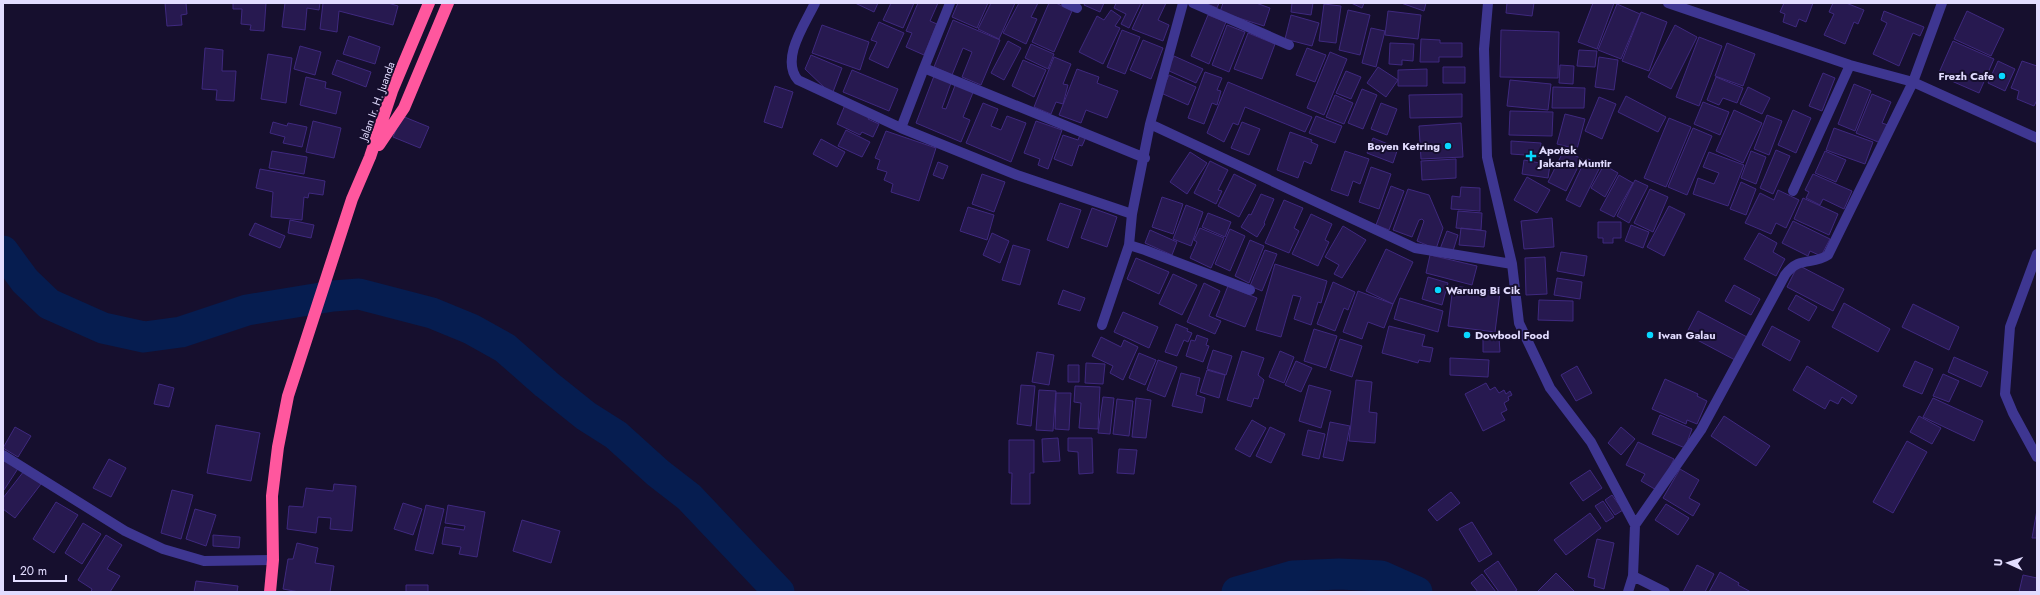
<svg xmlns="http://www.w3.org/2000/svg" width="2040" height="595" font-family="Jost,sans-serif">
  <style>
    .lines { fill: none; stroke-linecap: round; stroke-linejoin: round }
    .river { stroke: #061d50; stroke-width: 31 }
    .building { fill: #271950; stroke: #3f297f }
    .minor { stroke: #3e3691; stroke-width: 10 }
    .highway { stroke: #ff579e; stroke-width: 12 }
    .poi-dot { fill: #08d8ff; stroke: #160f2e; stroke-width: 1.5 }
    .labels { text-anchor: middle; dominant-baseline: central; stroke-width: 4; stroke-linejoin: round; paint-order: stroke }
    .poi-label { font-size: 11px; font-weight: bold; fill: #e2dcff; stroke: #160f2e; text-anchor: start }
    .street-label { font-size: 11px; fill: #e2dcff; stroke: #160f2e }
  </style>
  <rect width="100%" height="100%" fill="#160f2e"/>
  <g class="lines">
    <path class="river" d="M3,251L25,281L49,304L103,328L144,337L181,332L247,310L333,296L359,294L432,313L471,329L505,348L546,384L586,416L616,435L658,473L689,497L779,592
      M1237,592L1293,576L1339,574L1381,576L1417,592"/>
  </g>
  <path class="building" d="M165,3H186L187,14L181,15L182,25L167,26Z
    M233,3H266L264,31L250,30L251,25L241,24L242,9H233Z
    M285,3H320L319,10L307,8L305,30L282,27Z
    M323,3H388L398,6L393,25L339,11L337,32L320,29Z
    M855,3H878L874,12Z
    M891,3H914L903,28L883,20Z
    M918,3H938L930,21L937,24L924,55L906,47L912,33L906,31Z
    M958,3H988L977,28L952,17Z
    M991,3H1015L999,39L978,29Z
    M1019,3H1038L1031,17L1037,19L1026,44L1003,33Z
    M1049,3H1056L1072,11L1054,52L1032,42Z
    M1085,3H1104L1100,12L1084,5Z
    M1116,3H1141L1129,28L1121,24L1126,14L1114,8Z
    M1144,3H1166L1158,20L1169,25L1163,41L1132,29Z
    M1205,3H1219L1217,8Z
    M1223,3H1256L1270,8L1264,26L1220,12Z
    M1292,3H1313L1311,15L1291,12Z
    M1351,3H1364L1362,8Z
    M1401,3H1426L1424,11Z
    M1507,3H1534L1532,16L1506,13Z
    M1593,3H1614L1597,49L1578,42Z
    M1784,3H1813L1806,22L1799,19L1796,27L1783,22L1785,14L1780,12Z
    M1833,3H1846L1864,10L1858,24L1854,22L1845,44L1824,35L1834,14L1829,12Z
    M1324,4L1341,6L1336,43L1319,41Z
    M1617,4L1640,14L1621,59L1598,50Z
    M1111,10L1121,17L1115,26L1120,28L1103,64L1079,52L1097,16L1104,20Z
    M1348,10L1370,15L1360,55L1339,50Z
    M1388,11L1421,15L1418,39L1385,35Z
    M1884,11L1924,27L1920,36L1913,33L1899,66L1873,54L1887,23L1881,20Z
    M1967,11L2004,29L1991,56L1954,39Z
    M1641,12L1667,22L1649,71L1622,61Z
    M1208,15L1226,22L1209,64L1191,56Z
    M1291,15L1319,23L1312,46L1285,39Z
    M953,20L1000,40L981,85L962,77L972,52L963,48L952,75L934,67Z
    M879,22L904,33L888,68L869,59L877,42L871,40Z
    M822,25L869,42L860,70L812,53Z
    M1227,25L1245,32L1229,72L1212,65Z
    M1675,25L1697,37L1671,89L1648,77Z
    M1371,28L1385,31L1376,67L1362,63Z
    M1122,30L1140,37L1125,74L1107,67Z
    M1501,30L1559,32L1558,78L1500,77Z
    M1248,33L1275,44L1262,79L1234,69Z
    M349,36L380,47L375,64L343,54Z
    M1699,37L1722,46L1699,106L1676,97Z
    M1421,39L1440,40V43H1462V57H1439V62H1420Z
    M1143,40L1163,48L1151,79L1130,70Z
    M1008,41L1021,48L1004,80L991,73Z
    M1953,41L1994,59L1979,93L1938,75Z
    M1390,43L1414,44L1413,61L1402,60V65L1389,64Z
    M1727,43L1755,54L1743,86L1715,76Z
    M1031,44L1054,54L1048,69L1025,58Z
    M300,46L321,52L315,75L294,69Z
    M205,48L223,50L222,71H236L234,101L216,100L217,90L202,89Z
    M1307,48L1326,55L1315,82L1296,75Z
    M1579,50L1597,51L1595,67L1577,66Z
    M1330,52L1347,59L1324,115L1307,108Z
    M268,54L292,58L286,103L261,99Z
    M811,55L842,68L833,92L827,90L805,69Z
    M1174,56L1203,69L1196,83L1167,70Z
    M1054,57L1071,64L1063,84L1068,85L1063,104L1056,102L1051,114L1034,107Z
    M1599,57L1618,60L1614,90L1595,87Z
    M337,60L371,72L366,87L332,74Z
    M1023,60L1046,70L1034,97L1012,86Z
    M1998,61L2015,69L2005,91L1988,83Z
    M2022,61L2037,66V100L2034,106L2017,99L2019,91L2011,88Z
    M1560,65L1574,66L1573,84L1559,83Z
    M1378,67L1398,80L1386,97L1367,83Z
    M1443,67H1465V83H1443Z
    M1077,69L1099,77L1097,83L1118,91L1107,118L1086,110L1081,123L1059,115Z
    M1427,69V86H1398V70Z
    M852,70L898,89L889,111L843,92Z
    M1346,71L1361,77L1351,99L1336,93Z
    M1205,72L1222,78L1217,90L1221,91L1217,105L1212,103L1204,124L1188,118Z
    M1823,73L1835,78L1822,111L1809,106Z
    M1169,75L1196,87L1188,105L1161,93Z
    M934,76L951,83L942,108L946,109L956,83L974,90L963,117L970,120L961,142L916,123Z
    M306,77L326,82L325,88L341,92L336,114L300,105Z
    M1716,77L1743,88L1737,103L1723,98L1719,105L1707,100Z
    M1510,80L1551,84L1548,110L1507,106Z
    M1228,82L1312,117L1305,132L1245,107L1238,125L1233,123L1224,142L1207,133Z
    M1854,84L1871,91L1855,131L1838,124Z
    M775,86L793,92L782,128L764,122Z
    M1553,87L1585,88L1584,108H1552Z
    M1748,87L1770,98L1762,114L1740,104Z
    M1362,89L1377,95L1363,129L1348,123Z
    M1462,94V117L1410,118L1409,95Z
    M1872,94L1891,102L1882,123L1891,126L1883,144L1856,133Z
    M1335,95L1353,103L1344,124L1326,117Z
    M1626,96L1666,117L1658,132L1618,112Z
    M1599,97L1616,104L1602,139L1585,131Z
    M1703,102L1729,112L1720,135L1694,124Z
    M983,103L998,109L991,126L1001,130L1007,116L1026,123L1011,162L966,143Z
    M1381,103L1397,109L1387,135L1371,129Z
    M845,105L869,117L868,119L879,124L873,137L862,132L860,135L837,124Z
    M1734,110L1762,123L1743,163L1716,151Z
    M1793,110L1811,118L1796,153L1778,145Z
    M1510,111L1553,112L1552,136L1509,135Z
    M1565,114L1585,119L1577,149L1557,144Z
    M1767,115L1782,121L1769,155L1754,149Z
    M402,116L429,127L420,148L393,137Z
    M1316,116L1342,126L1335,143L1309,133Z
    M1669,118L1691,127L1666,187L1644,178Z
    M313,121L341,128L334,158L306,152Z
    M1036,121L1062,130L1048,169L1038,165L1040,159L1024,153Z
    M273,122L287,126L288,123L307,127L302,147L283,143L285,137L270,133Z
    M1242,122L1260,129L1249,155L1231,148Z
    M1461,123L1463,157L1421,159L1419,126Z
    M1693,128L1712,136L1687,195L1668,187Z
    M1834,128L1873,142L1865,164L1826,150Z
    M846,130L870,142L862,157L838,146Z
    M886,131L936,148L919,201L891,192L893,184L884,180L887,172L877,169L880,160L875,158Z
    M1290,132L1312,140L1311,142L1318,145L1311,164L1304,161L1298,178L1277,170Z
    M1063,135L1078,140L1080,135L1086,137L1082,146L1079,145L1072,166L1054,159Z
    M1373,138L1398,148L1393,163L1367,153Z
    M821,139L845,152L837,167L813,154Z
    M1511,141L1541,143L1540,156L1511,154Z
    M1564,150L1582,159L1566,191L1548,182Z
    M1776,150L1790,156L1773,194L1760,188Z
    M272,151L307,157L304,174L269,168Z
    M1345,151L1369,159L1360,184L1353,181L1348,196L1331,190Z
    M1751,151L1766,157L1756,184L1741,178Z
    M1825,151L1846,160L1836,182L1815,173Z
    M1190,152L1207,163L1187,194L1170,182Z
    M1709,152L1744,165L1728,206L1693,194L1698,178L1714,184L1719,173L1703,167Z
    M1586,158L1601,165L1580,207L1566,200Z
    M1456,159V178L1422,180L1421,161Z
    M1524,160L1550,165L1548,178L1522,174Z
    M1210,161L1228,170L1218,190L1222,191L1216,204L1194,193Z
    M938,162L948,166L943,179L933,175Z
    M1604,165L1618,173L1605,197L1591,188Z
    M1371,167L1391,174L1379,209L1359,202Z
    M260,169L325,181L323,195L309,193L308,198L304,197L302,220L271,217L273,192L256,188Z
    M982,174L1005,182L994,212L972,204Z
    M1234,174L1256,185L1239,217L1218,206Z
    M1813,174L1852,191L1844,209L1823,199L1820,205L1806,198L1809,192L1805,190Z
    M1619,175L1633,183L1614,217L1600,210Z
    M1527,177L1550,190L1537,213L1514,200Z
    M1635,180L1648,186L1629,223L1617,216Z
    M1741,182L1756,189L1746,215L1730,209Z
    M1391,186L1404,191L1389,230L1376,225Z
    M1461,187L1480,188V211L1451,209L1452,196L1460,197Z
    M1408,189L1429,195L1443,228L1436,249L1417,241L1424,221L1422,219L1419,220L1412,237L1393,230Z
    M1650,189L1668,197L1653,232L1634,223Z
    M1778,190L1799,200L1786,228L1776,223L1771,234L1745,223L1760,193L1774,200Z
    M1261,194L1274,199L1264,223L1265,224L1257,237L1241,227L1249,214L1251,215Z
    M1162,197L1183,204L1173,234L1152,227Z
    M1803,198L1838,214L1829,235L1794,219Z
    M1284,200L1303,208L1294,228L1299,231L1289,253L1265,243Z
    M1060,203L1081,210L1068,248L1047,240Z
    M1186,205L1203,212L1191,246L1173,239Z
    M1669,206L1685,214L1664,256L1647,247Z
    M968,207L994,215L987,240L960,231Z
    M1092,208L1117,217L1107,247L1081,238Z
    M1458,211L1482,213L1481,230L1456,228Z
    M1208,213L1231,222L1225,237L1202,227Z
    M1311,214L1332,224L1325,240L1329,242L1318,266L1292,254Z
    M1552,218L1554,247L1524,249L1521,221Z
    M290,220L314,225L311,238L288,233Z
    M1793,221L1830,239L1821,256L1810,251L1808,256L1782,243Z
    M1598,222H1621V238H1613V243H1603V238H1598Z
    M255,223L285,236L280,248L249,235Z
    M1631,225L1649,232L1643,248L1625,241Z
    M1343,226L1366,240L1342,278L1334,274L1339,265L1325,257Z
    M1200,228L1224,238L1211,268L1190,258L1197,242L1194,240Z
    M1461,228L1486,231L1484,247L1459,245Z
    M1230,229L1245,236L1230,271L1215,264Z
    M1150,230L1177,242L1172,255L1145,243Z
    M1447,231L1458,235L1452,254L1440,249Z
    M992,233L1009,241L1000,263L983,255Z
    M1759,233L1777,243L1773,252L1785,259L1776,276L1744,259Z
    M1250,240L1264,246L1249,283L1235,276Z
    M1013,245L1030,250L1020,285L1002,280Z
    M1386,249L1413,262L1393,304L1366,291Z
    M1265,250L1277,254L1262,291L1250,286Z
    M1561,252L1587,256L1584,276L1557,271Z
    M1430,255L1477,266L1472,285L1426,273Z
    M1545,257L1547,294L1526,295L1525,258Z
    M1136,258L1169,272L1159,294L1127,279Z
    M1275,264L1327,281L1321,303L1318,302L1311,325L1294,319L1301,297L1293,295L1281,337L1256,330Z
    M1798,265L1844,289L1833,311L1787,287Z
    M1173,274L1197,285L1182,315L1159,304Z
    M1428,277L1448,283L1442,305L1422,299Z
    M1557,278L1582,282L1580,299L1554,295Z
    M1333,282L1355,292L1348,310L1344,308L1335,331L1317,324Z
    M1204,283L1220,291L1209,316L1221,321L1215,334L1187,322Z
    M1734,285L1760,299L1751,315L1725,301Z
    M1228,286L1257,298L1245,327L1216,316Z
    M1453,286L1500,292L1495,332L1448,326Z
    M1063,290L1085,298L1080,311L1058,304Z
    M1358,291L1393,304L1384,328L1368,322L1362,339L1343,332Z
    M1796,295L1817,307L1809,321L1788,309Z
    M1400,298L1443,311L1438,332L1394,319Z
    M1539,300L1573,301V321L1538,320Z
    M1844,303L1890,329L1878,352L1832,327Z
    M1913,304L1959,327L1949,350L1902,327Z
    M1698,311L1747,337L1735,360L1686,334Z
    M1123,312L1158,327L1149,348L1114,332Z
    M1176,324L1188,329L1187,331L1192,333L1188,342L1184,340L1177,356L1165,352Z
    M1389,326L1425,335L1422,346L1433,348L1430,362L1419,360L1418,363L1382,353Z
    M1772,326L1800,341L1790,361L1762,345Z
    M1314,329L1337,336L1326,368L1304,361Z
    M1197,335L1208,339L1206,345L1209,346L1203,362L1186,356L1191,340L1195,341Z
    M1101,337L1121,347L1124,340L1138,347L1123,380L1110,373L1113,366L1092,356Z
    M1499,338L1500,352H1483V339Z
    M1340,339L1362,346L1352,377L1330,370Z
    M1213,350L1232,356L1226,375L1207,369Z
    M1242,351L1264,358L1258,375L1264,380L1258,399L1254,398L1251,407L1227,400Z
    M1280,351L1294,357L1284,383L1269,377Z
    M1037,352L1054,355L1049,385L1032,382Z
    M1139,353L1156,360L1145,385L1129,378Z
    M1954,357L1988,372L1981,387L1948,372Z
    M1450,358L1489,360L1488,377L1450,375Z
    M1158,360L1177,367L1165,397L1147,390Z
    M1296,361L1312,368L1301,392L1285,385Z
    M1915,361L1933,369L1922,394L1903,386Z
    M1086,363L1105,364L1103,384L1085,383Z
    M1068,365H1079V382H1068Z
    M1577,366L1592,393L1576,401L1561,375Z
    M1807,366L1857,396L1852,404L1842,397L1838,404L1830,400L1825,409L1793,390Z
    M1207,370L1225,375L1219,398L1200,392Z
    M1181,373L1200,378L1196,395L1205,398L1202,413L1172,406Z
    M1943,374L1959,381L1949,402L1933,396Z
    M1665,379L1698,394L1697,396L1707,401L1697,424L1687,420L1686,424L1652,409Z
    M1356,380L1372,382L1369,412L1377,413L1375,443L1349,441Z
    M1486,383L1490,390L1495,387L1499,393L1504,390L1506,394L1510,391L1512,395L1508,397L1509,400L1504,403L1507,410L1501,413L1505,420L1483,431L1465,394Z
    M159,384L174,388L169,407L154,404Z
    M1021,385L1035,386L1031,426L1017,424Z
    M1309,385L1331,391L1321,428L1299,421Z
    M1075,386L1100,387L1098,429L1079,428L1081,403L1074,402Z
    M1039,390L1056,391L1053,431L1036,430Z
    M1056,393H1071L1069,430L1055,429Z
    M1103,397L1114,398L1110,434L1098,433Z
    M1136,398L1151,400L1146,438L1132,437Z
    M1933,398L1983,421L1974,441L1923,417Z
    M1117,399L1133,401L1129,436L1113,434Z
    M1660,415L1692,429L1685,448L1652,434Z
    M1724,416L1770,446L1756,466L1711,436Z
    M1919,416L1941,428L1932,444L1910,432Z
    M1252,420L1266,428L1250,457L1235,449Z
    M1330,422L1350,426L1343,461L1323,457Z
    M216,425L260,433L251,481L207,473Z
    M15,427L31,436L18,457L3,448Z
    M1270,427L1285,434L1271,463L1256,456Z
    M1621,427L1635,439L1621,455L1608,443Z
    M1308,430L1325,434L1319,459L1302,455Z
    M1058,438L1060,461L1043,462L1042,439Z
    M1068,438H1092L1093,473L1079,474L1078,452L1068,451Z
    M1009,440H1034V473H1030V504H1011L1012,473H1009Z
    M1907,441L1927,452L1893,513L1873,502Z
    M1638,442L1674,459L1658,491L1641,481L1645,474L1626,465Z
    M1119,449L1137,450L1134,474L1117,473Z
    M6,458L19,467L4,490L3,463Z
    M109,459L126,468L111,497L93,488Z
    M1680,469L1699,480L1689,498L1700,504L1693,516L1663,498Z
    M1590,470L1602,488L1583,501L1570,483Z
    M24,471L41,484L15,518L3,509V498Z
    M334,484L356,486L352,531L330,529L331,518L318,517L316,533L287,529L289,506L303,507L306,488L333,491Z
    M172,490L193,495L181,539L161,533Z
    M1451,492L1460,503L1437,521L1428,510Z
    M1612,495L1623,510L1615,515L1605,500Z
    M1603,501L1614,517L1606,522L1595,506Z
    M56,502L78,515L54,553L33,539Z
    M403,503L422,509L413,535L394,529Z
    M1666,504L1689,518L1678,535L1655,520Z
    M426,505L444,509L433,554L415,550Z
    M448,505L485,512L477,557L459,554L461,547L442,544L445,527L464,530L465,526L445,523Z
    M195,509L216,515L206,546L186,539Z
    M2037,510V538H2032Z
    M1590,513L1601,528L1566,555L1554,540Z
    M522,520L560,531L551,563L513,551Z
    M1472,522L1492,554L1479,562L1459,529Z
    M83,523L101,534L82,564L65,553Z
    M106,535L122,545L107,569L120,576L110,592H91L92,589L78,580Z
    M213,535L240,537L239,548L213,546Z
    M1597,539L1614,543L1604,589L1594,586L1595,579L1588,577Z
    M297,543L318,548L315,563L334,566L330,592H299L283,589L288,559H293Z
    M1498,561L1517,590L1514,592H1499L1484,571Z
    M1697,565L1714,574L1705,592H1683Z
    M1720,572L1739,583L1738,585L1751,592H1709Z
    M1556,573L1575,592H1537Z
    M1482,574L1496,592H1478L1471,583Z
    M2023,575L2037,578V592H2019Z
    M196,581L238,586L237,592H194Z
    M406,585H428V592H406Z"/>
  <g class="lines">
    <path class="minor" d="M815,3C805,24 780,59 798,80L901,128L1017,175L1132,214
      M1066,3L1077,8
      M1193,3L1289,45
      M1488,3L1484,49L1487,157L1512,264L1519,323L1550,388L1591,442L1635,525L1633,576L1628,592
      M1668,3L1850,65L1913,82L2037,138
      M924,68L950,3
      M1150,124L1415,248L1512,264
      M901,128L924,68L1145,158
      M1793,191L1850,65
      M1129,245L1145,250L1250,290
      M2037,254L2010,327L2005,394L2013,413L2037,457
      M1102,325L1129,245L1132,214L1150,124L1183,3
      M3,455L125,531L163,549L204,561L273,560
      M1635,525L1701,430L1785,275C1800,255 1812,266 1828,255L1913,82L1942,3
      M1633,576L1665,592"/>
    <path class="highway" d="M379,145L404,108L448,3
      M270,592L273,560L272,496L278,447L288,396L352,199L370,157L392,91L429,3"/>
  </g>
  <g class="poi-dot">
    <circle cx="2002" cy="76" r="4"/>
    <circle cx="1448" cy="146" r="4"/>
    <path d="M1529 150h4v4h4v4h-4v4h-4v-4h-4v-4h4z"/>
    <circle cx="1438" cy="290" r="4"/>
    <circle cx="1467" cy="335" r="4"/>
    <circle cx="1650" cy="335" r="4"/>
  </g>
  <g class="labels">
    <g class="poi-label">
      <text x="1994" y="76" text-anchor="end">Frezh Cafe</text>
      <text x="1440" y="146" text-anchor="end">Boyen Ketring</text>
      <text x="1539" y="150">Apotek<tspan x="1539" dy="13">Jakarta Muntir</tspan></text>
      <text x="1446" y="290">Warung Bi Cik</text>
      <text x="1475" y="335">Dowbool Food</text>
      <text x="1658" y="335">Iwan Galau</text>
    </g>
    <g class="street-label">
      <text transform="translate(377 101) rotate(-70)">Jalan Ir. H. Juanda</text>
    </g>
  </g>
  <rect width="2040" height="595" fill="none" stroke="#e2dcff" stroke-width="8"/>
  <g transform="translate(2008 563) rotate(273)" stroke="#160f2e" stroke-width="3" paint-order="stroke">
  <path d="M0-3L7 15L0 10L-7 15Z" fill="#e2dcff"/>
  <text y="-6" font-size="11" font-weight="bold" text-anchor="middle" fill="#e2dcff">U</text>
  </g>
  <path d="M14 575v6h52v-6" fill="none" stroke="#e2dcff" stroke-width="2"/>
  <text x="20" y="575" font-size="12" fill="#e2dcff" stroke="#160f2e" stroke-width="3" paint-order="stroke">20 m</text>
</svg>
